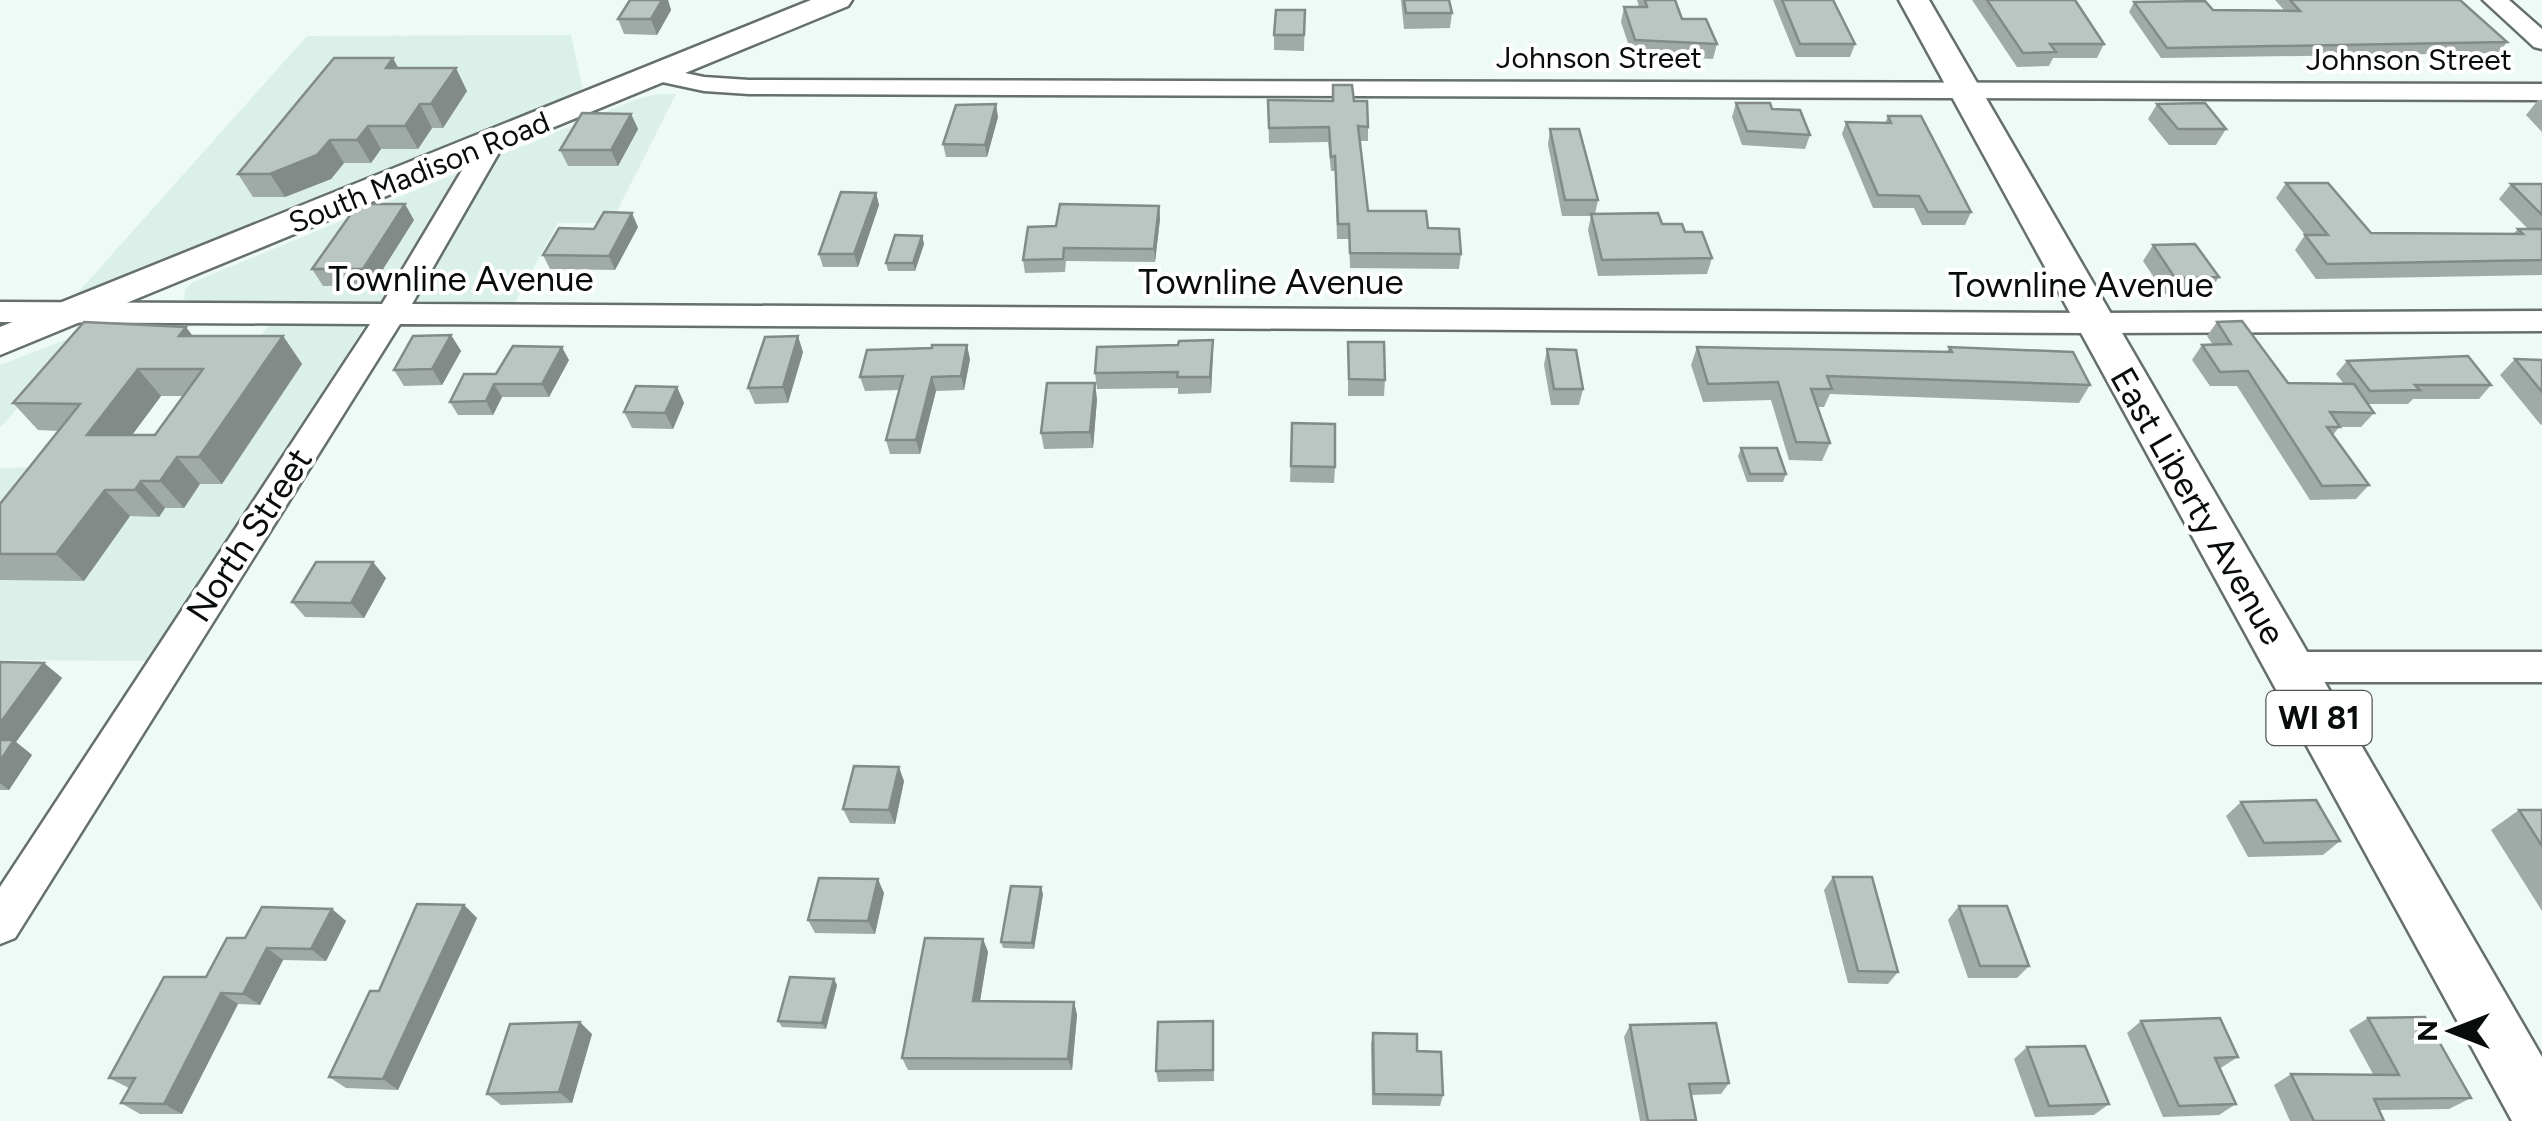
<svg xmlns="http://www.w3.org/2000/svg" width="2542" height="1121" font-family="Figtree,sans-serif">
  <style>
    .built { fill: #dcf0ea }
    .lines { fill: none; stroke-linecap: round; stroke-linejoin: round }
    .minor-casing { stroke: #656f6c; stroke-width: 5 }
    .major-casing { stroke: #656f6c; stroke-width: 5 }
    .minor { fill: #fff; fill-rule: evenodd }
    .major { fill: #fff; fill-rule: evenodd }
    .wall { fill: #a0aaa7; fill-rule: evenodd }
    .shaded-wall { fill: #828b88 }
    .building { fill: #bac6c2; stroke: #828b88; stroke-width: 2.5; fill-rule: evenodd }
    .labels { text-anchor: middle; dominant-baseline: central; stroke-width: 8; stroke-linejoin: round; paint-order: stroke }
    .far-street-label { font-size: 30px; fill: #080c0b; stroke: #fff }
    .shield { fill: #fff; stroke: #525554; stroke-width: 2.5 }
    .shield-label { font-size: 32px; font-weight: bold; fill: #080c0b }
    .street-label { font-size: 35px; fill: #080c0b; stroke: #fff }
  </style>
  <rect width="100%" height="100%" fill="#eefaf6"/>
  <path class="built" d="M571,35L584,95L73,298L307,36Z
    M657,94H676L611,223H558L515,302L379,303L156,661L0,660V468L167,465L283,306L191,304L184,299L185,289L193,282L634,100Z
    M81,334L0,428V365Z"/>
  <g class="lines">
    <defs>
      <path id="minor" d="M2483,0H2509L2542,29V49L2534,47Z
        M657,67L704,77L749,80L2542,84V100L749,94L704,91L648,79L645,74L648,69Z
        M492,134L505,142L412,304L2094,313L2542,311V331L2094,333L400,324L15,938L0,944V887L370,324L0,322V302L382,304L479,142Z
        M2289,652H2542V682H2289L2276,678L2270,667L2276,656Z"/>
      <path id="major" d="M811,0H852L848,6L0,355V327Z
        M1899,0H1929L2542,1057V1121H2512Z"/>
    </defs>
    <use href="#minor" class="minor-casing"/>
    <use href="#major" class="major-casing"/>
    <use href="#minor" class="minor"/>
    <use href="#major" class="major"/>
  </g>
  <path class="wall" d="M662,0H668L671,10L657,35L624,34L618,19Z
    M1401,0H1449L1452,13L1450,28L1404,29Z
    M1637,0H1675L1682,19L1717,44L1713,59L1632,55L1621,22L1624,7H1639Z
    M1773,0H1833L1855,44L1850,57H1796Z
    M1972,0H2075L2104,44L2097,58H2053L2049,66L2017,67Z
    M2275,0H2460L2507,42L2499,53L2161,58L2129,12L2134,2L2213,10L2285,11Z
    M1305,10L1304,51L1274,50V35Z
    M399,68L467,91L443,128H432L418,149H381L371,163H344L331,179L285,197H253L238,174Z
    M1333,85L1354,101L1368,127V141H1359L1368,211L1428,228L1461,254L1459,269L1350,268L1349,239H1337L1335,171H1331L1328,142L1269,143L1268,100L1332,101Z
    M2538,100H2542V132L2526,115Z
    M1736,103L1772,109L1810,135L1805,149L1742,145L1732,117Z
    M2157,104L2226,129L2216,145H2169L2148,119Z
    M631,114L638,129L618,166H568L560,150Z
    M1888,116L1971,212L1965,225H1922L1914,208H1873L1842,134L1846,122L1885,123Z
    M998,117L987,157H946L943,144Z
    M1550,129L1598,200L1595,214L1662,224L1685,232L1712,258L1707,274L1598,276L1588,230L1591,216H1562L1548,145Z
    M2286,183L2371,233L2513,234L2518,229H2528L2499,199L2511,184H2542V275L2316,279L2295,250L2305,235L2276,198Z
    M876,193L879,205L858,267H823L819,254Z
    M1159,206L1160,219L1155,262L1066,261L1065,272L1025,273L1023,260L1056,226Z
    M414,220L373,285L323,286L312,269Z
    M638,227L615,270L550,269L543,255Z
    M922,236L924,244L915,271H888L886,263Z
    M2153,245L2219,277L2208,294H2165L2143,261Z
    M2217,322L2288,383L2344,384L2336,374L2347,361L2491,385L2479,399H2413L2408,404H2368L2374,413L2361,427H2339L2333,435L2369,485L2356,499L2310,500L2237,386H2210L2192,360L2202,345H2213L2207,336Z
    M186,327L192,336H283L302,364L222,484H200L184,508H165L159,517L130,516L84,581L0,580V504L59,431L38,430L13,403ZM161,396H183L155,435H132Z
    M451,335L461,351L442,385L404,386L394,370Z
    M1213,340L1211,393L1178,394V388L1097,389L1095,373L1178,345Z
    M1348,342L1385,380L1384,396H1348Z
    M1697,347L1947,352L1949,347L2090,385L2079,403L1830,394L1824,407H1817L1830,443L1822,461L1789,460L1771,400L1703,402L1691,365Z
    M1547,349L1583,389L1579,405H1551L1544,365Z
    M803,352L788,403L755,404L748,388Z
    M970,359L964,390L936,391L920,454H890L886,440L899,390L865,391L860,377Z
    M2515,359L2542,360V425L2540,424L2500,375Z
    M569,360L549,397H502L493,415H458L450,402L496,374Z
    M677,387L684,403L673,429L632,428L624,412Z
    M1097,399L1093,448L1044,449L1041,433Z
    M1292,423L1335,467L1334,483L1290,482Z
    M1741,448L1786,474L1783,482H1747L1738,456Z
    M386,578L364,618L305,617L292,602Z
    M0,662L44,663L62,678L16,742L32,755L9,790H0Z
    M904,781L895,824L850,823L843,809Z
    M2241,802L2340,841L2323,855L2248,857L2226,816Z
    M2519,810H2542V911L2491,830Z
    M1833,877L1898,972L1888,984L1848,983L1824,890Z
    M884,893L875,934L815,933L808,920Z
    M1043,894L1034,949L1003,948L1001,942Z
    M464,905L477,918L398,1090L346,1088L329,1077L379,991Z
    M1959,906L2029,966L2017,978H1968L1948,920Z
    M332,909L346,921L326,961L283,960L260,1005L238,1004L182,1114H140L121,1103L129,1088L109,1078L206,977Z
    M983,939L988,952L980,1001L1074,1002L1077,1015L1072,1070H908L902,1058Z
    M834,979L837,985L826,1029L782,1027L778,1021Z
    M2368,1018L2471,1098L2449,1109L2379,1110L2384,1121H2290L2274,1085L2291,1074H2373L2349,1030Z
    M1213,1021L1214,1081L1158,1082L1156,1071Z
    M2141,1021L2238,1057L2219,1069L2236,1104L2219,1115L2163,1117L2127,1033Z
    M1630,1025L1729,1083L1721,1094L1691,1095L1696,1121H1640L1624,1037Z
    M1373,1033L1417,1051L1443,1095L1440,1106L1372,1105L1371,1044Z
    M592,1034L572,1103L501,1105L487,1094Z
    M2027,1047L2109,1104L2094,1115L2035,1117L2014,1059Z"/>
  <path class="shaded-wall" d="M662,0H668L671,10L657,35L651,19Z
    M393,58L405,81L386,68Z
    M456,68L467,91L443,128L431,104Z
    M420,104L432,128L418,149L405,126Z
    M996,104L998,117L987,157L985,145Z
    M631,114L638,129L618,166L611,150Z
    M368,126L381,149L371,163L357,140Z
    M330,140L344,163L331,179L285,197L270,174Z
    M876,193L879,205L858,267L854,254Z
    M405,204L414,220L373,285L363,269Z
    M1159,206L1160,219L1155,262L1154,249Z
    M632,213L638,227L615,270L609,256Z
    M922,236L924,244L915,271L913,263Z
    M186,327L207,355L179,336Z
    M451,335L461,351L442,385L432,369Z
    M283,336L302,364L222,484L199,457Z
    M798,336L803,352L788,403L783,387Z
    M1213,340V356L1211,393L1210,377Z
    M967,345L970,359L964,390L961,376Z
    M562,347L569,360L549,397L542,384Z
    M138,369L161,396L112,462L87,435Z
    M932,377L936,391L920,454L916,440Z
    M1095,383L1097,399L1093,448L1090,432Z
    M494,384L502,397L493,415L486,401Z
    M677,387L684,403L673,429L665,413Z
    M177,457L200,484L184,508L160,481Z
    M141,481L165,508L159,517L135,490Z
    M105,490L130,516L84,581L56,554Z
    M373,562L386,578L364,618L351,603Z
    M44,663L62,678L16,742L32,755L9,790L0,783V723Z
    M899,767L904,781L895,824L889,810Z
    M878,879L884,893L875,934L868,921Z
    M1041,887L1043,894L1034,949L1032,943Z
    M464,905L477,918L398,1090L383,1079Z
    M332,909L346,921L326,961L311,949Z
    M983,939L988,952L978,1013L973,1001Z
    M267,948L283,960L260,1005L243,994Z
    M834,979L837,985L826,1029L822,1023Z
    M221,993L238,1004L182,1114L164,1104Z
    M1074,1002L1077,1015L1072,1070L1068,1059Z
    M580,1022L592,1034L572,1103L559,1092Z"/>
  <path class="building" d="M630,0H662L651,19H618Z
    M1404,0H1449L1452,13H1406Z
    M1645,0H1675L1682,19H1706L1717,44L1635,40L1624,7H1647Z
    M1782,0H1833L1855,44H1800Z
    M1987,0H2075L2104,44H2050L2056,52L2023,53Z
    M2290,0H2460L2507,42L2167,48L2134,2L2205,1L2213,10L2300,11Z
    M1276,10H1305L1304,35H1274Z
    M334,58H393L386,68H456L431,104H420L405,126H368L357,140H330L317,155L270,174H238Z
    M1333,85H1352L1354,101H1367L1368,127L1358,126L1368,211H1426L1428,228L1459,229L1461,254L1350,253L1349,224H1338L1335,156L1331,157L1329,127L1269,128L1268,100L1333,101Z
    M1736,103H1770L1772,109L1800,110L1810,135L1747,131Z
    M2205,103L2226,129H2178L2157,104Z
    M996,104L985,145L943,144L956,105Z
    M582,113L631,114L611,150H560Z
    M1888,116H1921L1971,212H1928L1919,196L1878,195L1846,122L1891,123Z
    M1550,129H1579L1598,200H1565Z
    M2286,183H2328L2371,233L2523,234L2518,229H2542V260L2327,264L2305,235H2328Z
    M2511,184H2542V215Z
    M841,192L876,193L854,254H819Z
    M358,204H405L363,269H312Z
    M1060,204L1159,206L1154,249L1064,248L1063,259L1023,260L1028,227L1056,226Z
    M604,212L632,213L609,256L543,255L559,228L594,229Z
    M1658,213L1662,224H1682L1685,232H1702L1712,258L1602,260L1591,214Z
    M895,235L922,236L913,263H886Z
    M2195,244L2219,277L2175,278L2153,245Z
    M2242,321L2288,383L2354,384L2374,413L2330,412L2340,427H2327L2369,485L2322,486L2248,371L2220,372L2202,345L2231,344L2217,322Z
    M84,322L186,327L179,336H283L199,457H177L160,481H141L135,490H105L56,554H0V504L80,404L13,403ZM138,369H203L155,435H87Z
    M451,335L432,369L394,370L413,336Z
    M798,336L783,387L748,388L765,337Z
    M1213,340L1210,377H1177L1178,372L1095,373L1097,347L1178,345L1179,341Z
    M1348,342H1384L1385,380L1349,379Z
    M932,345H967L961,376L932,377L916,440H886L903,376L860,377L867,350L932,348Z
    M513,346L562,347L542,384H494L486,401L450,402L464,374H496Z
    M1697,347L1952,352L1949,347L2073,352L2090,385L1827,376L1832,389H1811L1830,443L1796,442L1778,382L1708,384Z
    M1547,349L1576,350L1583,389H1554Z
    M2468,356L2491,385H2415L2420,390L2370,391L2347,361Z
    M2515,359L2542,360V392Z
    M1047,383H1095L1090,432L1041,433Z
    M636,386L677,387L665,413L624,412Z
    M1292,423L1335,424V467L1291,466Z
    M1741,448H1777L1786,474H1750Z
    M316,562H373L351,603L292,602Z
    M0,662L44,663L0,723Z
    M0,740H14L0,761Z
    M854,766L899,767L889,810L843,809Z
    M2316,800L2340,841L2264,843L2241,802Z
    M2519,810H2542V846Z
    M1833,877H1872L1898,972L1858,971Z
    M819,878L878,879L868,921L808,920Z
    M1011,886L1041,887L1032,943L1001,942Z
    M417,904L464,905L383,1079L329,1077L370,991H379Z
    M1959,906H2007L2029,966H1980Z
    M262,907L332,909L311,949L267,948L243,994L221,993L164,1104L121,1103L135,1078H109L164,977H206L227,938H245Z
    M925,938L983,939L973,1001L1074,1002L1068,1059L902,1058Z
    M790,977L834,979L822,1023L778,1021Z
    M2425,1017L2471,1098L2374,1099L2384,1121H2314L2291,1074L2399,1075L2368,1018Z
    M2220,1018L2238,1057L2215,1058L2236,1104L2179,1106L2141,1021Z
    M1213,1021V1070L1156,1071L1158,1022Z
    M580,1022L559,1092L487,1094L510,1024Z
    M1716,1023L1729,1083L1689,1084L1696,1120L1648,1121L1630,1025Z
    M1373,1033L1417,1034V1051L1441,1052L1443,1095L1374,1094Z
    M2085,1046L2109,1104L2049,1106L2027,1047Z"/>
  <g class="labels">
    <g class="far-street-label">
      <text x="1599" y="57">Johnson Street</text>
      <text x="2409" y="59">Johnson Street</text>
      <text transform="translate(419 172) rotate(-22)">South Madison Road</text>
    </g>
    <rect class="shield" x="2266.5" y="691" width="105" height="54" rx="8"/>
    <g class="shield-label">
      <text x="2319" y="718">WI 81</text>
    </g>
    <g class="street-label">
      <text x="461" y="279">Townline Avenue</text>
      <text x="1271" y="282">Townline Avenue</text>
      <text x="2081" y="285">Townline Avenue</text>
      <text transform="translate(2198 506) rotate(60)">East Liberty Avenue</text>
      <text transform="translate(249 535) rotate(-57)">North Street</text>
    </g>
  </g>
  <g transform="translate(2452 1031) rotate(270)" stroke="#ffffff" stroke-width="8" paint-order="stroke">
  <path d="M0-8L18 38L0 25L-18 38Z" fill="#080c0b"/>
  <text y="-15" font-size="28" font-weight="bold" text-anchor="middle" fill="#080c0b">N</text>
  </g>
</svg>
